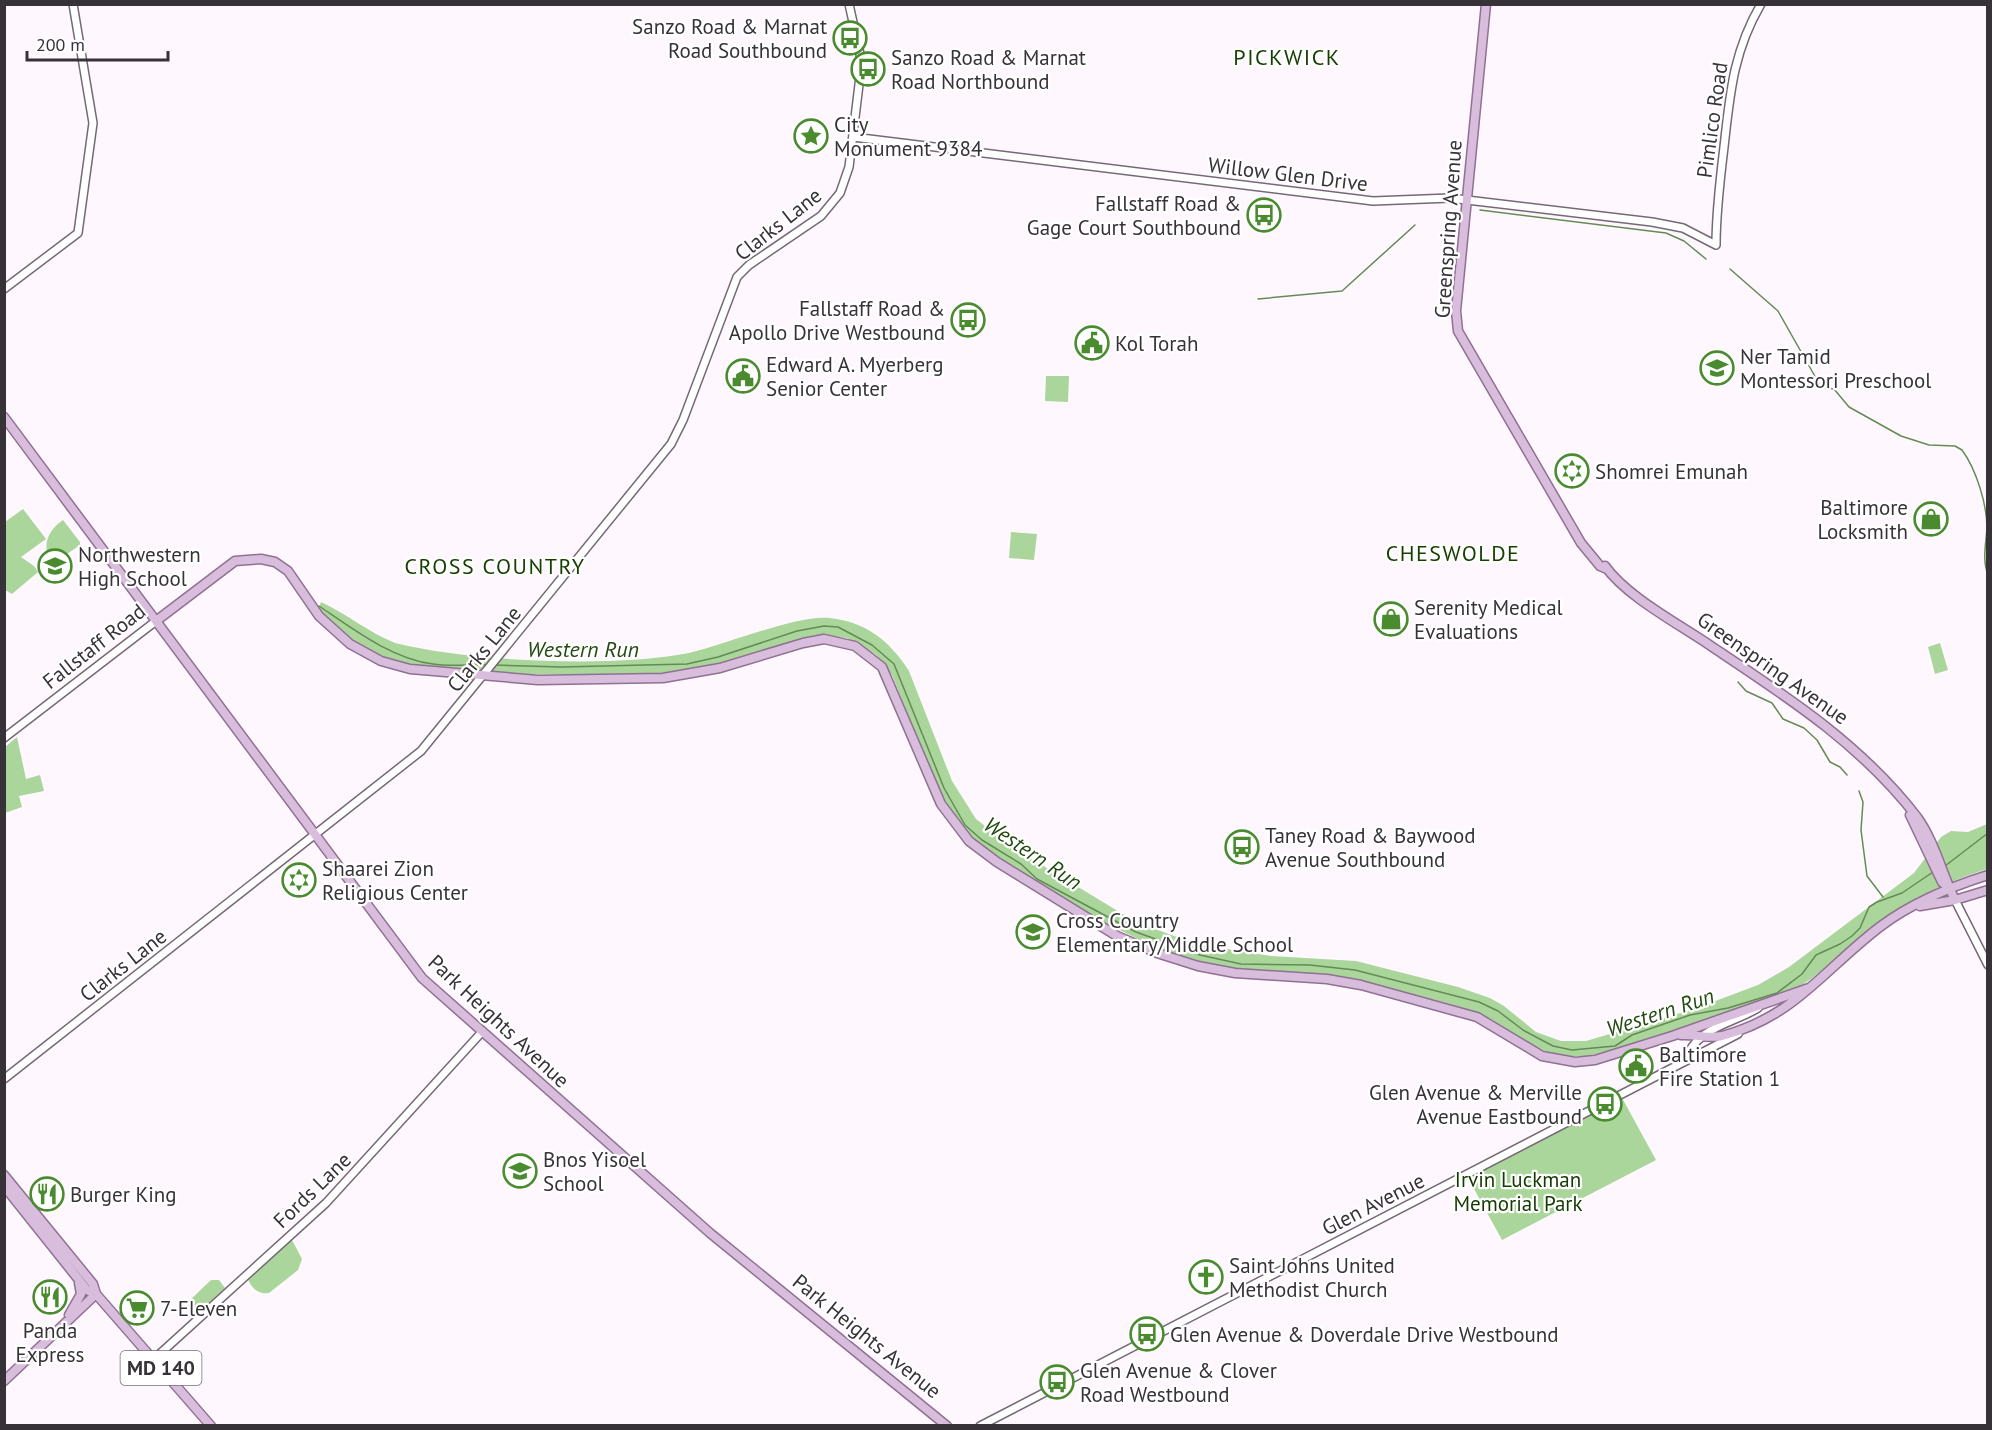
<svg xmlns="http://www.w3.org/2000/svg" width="1992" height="1430" font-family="'PT Sans',sans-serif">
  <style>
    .green { fill: #aad59b }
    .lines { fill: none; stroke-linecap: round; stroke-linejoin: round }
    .stream { stroke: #648b55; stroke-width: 1.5 }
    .minor-casing { stroke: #766877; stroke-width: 10 }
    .major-casing { stroke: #907093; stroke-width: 11 }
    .minor { stroke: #fff; stroke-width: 7 }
    .major { stroke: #d9bddc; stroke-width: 8 }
    .labels { text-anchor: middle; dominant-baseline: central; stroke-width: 4.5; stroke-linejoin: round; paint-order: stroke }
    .shield { fill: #fff; stroke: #737074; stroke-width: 1.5 }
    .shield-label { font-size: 20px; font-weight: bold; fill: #373238 }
    .poi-label { font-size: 21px; fill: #373238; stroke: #fff; text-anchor: start }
    .street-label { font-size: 21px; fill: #373238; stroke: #fff }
    .park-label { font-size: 21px; fill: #143a01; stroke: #fff }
    .neighbourhood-label { font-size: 22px; letter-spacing: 1.5px; fill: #153e00; stroke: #fff }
    .water-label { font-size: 22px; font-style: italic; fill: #244a13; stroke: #fff }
  </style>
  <rect width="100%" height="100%" fill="#fef8fe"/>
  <path class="green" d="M1046,376H1069L1068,402L1045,401Z
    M23,509L46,539L21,557L34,566L38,572L12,594L5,590V522Z
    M63,520L80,542V545L54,563C40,548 47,531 63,520Z
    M1011,532L1037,534L1034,560L1009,558Z
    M321,602C347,614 368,632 395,643C472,662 611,668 689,653C725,645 798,614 830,618C866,622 890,641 909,671L952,781L976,819L1009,845L1121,913L1147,926L1196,944L1271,956L1356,961L1458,987L1490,998L1504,1006L1536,1032L1561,1041H1586L1694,1009L1758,985L1789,967L1914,873L1941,837L1951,831L1968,832L1987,824V869C1943,883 1902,903 1866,933C1840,953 1819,976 1790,993L1605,1052L1587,1056H1556L1528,1043L1491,1019L1446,1003L1339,976L1261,973L1205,963L1155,947L1103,922L991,854L964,830L941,796L892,675L876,655L847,638L815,635L708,666L654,675L505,674L417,667L382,658L342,634L319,608Z
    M1940,643L1948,670L1935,674L1928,647Z
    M17,737L26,779L40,775L44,791L19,796L22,807L5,813V747Z
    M1621,1096L1656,1160L1502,1240L1467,1176Z
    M291,1238L302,1259L298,1270L269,1293C259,1295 251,1288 248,1279Z
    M211,1280H219L225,1288L196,1314L188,1305L189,1301Z"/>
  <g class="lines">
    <path class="stream" d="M1480,210L1666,233L1684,241L1706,259
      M1730,269L1778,311L1821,387L1834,389L1849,407L1901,436L1929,445L1955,446L1962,450C1976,469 1987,504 1987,528C1986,544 1982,560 1988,575
      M1258,299L1342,291L1415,225
      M319,606C353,629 392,659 433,664C451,667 471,664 489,665
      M493,665L561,667L687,664L718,657L797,631L824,626L838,627L872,645L894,664L944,788L965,825L982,840L1021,864L1037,879L1136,932L1200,955L1241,964L1310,965L1355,970L1479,1002L1498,1011L1523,1030L1553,1046L1572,1050L1615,1046L1632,1035L1690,1015L1728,1008L1777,993L1802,974L1816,955L1840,944L1852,936L1860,928L1869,907L1877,902L1902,893L1933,872
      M1738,682L1746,691L1772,703L1783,719L1804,728L1817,740L1830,762L1840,767L1847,775
      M1859,791L1863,802L1861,830L1867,876L1883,897
      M1945,866L1988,833"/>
    <defs>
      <path id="minor" d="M853,137L1373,201L1450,198L1652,222L1683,228L1716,245C1716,212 1720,180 1724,147C1730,94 1733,52 1761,4
        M4,289L78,233L93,123L73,4
        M4,738L156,621
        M1955,900L1988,965
        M1685,1061C1696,1027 1732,1024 1758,1008
        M4,1079L421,751L671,444L683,420L737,277L749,265L821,216L840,193L849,167L861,68L860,54L849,4
        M153,1360L326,1203L481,1033
        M980,1426L1738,1034"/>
      <path id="major" d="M1486,4L1456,311L1458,331L1581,543L1600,566L1607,569
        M4,417L422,978L710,1233L947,1426
        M1605,566C1627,597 1679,624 1711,646C1786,696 1861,744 1917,817C1935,842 1942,874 1955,900
        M156,621L235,561L261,559L275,562L288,571L319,616L350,644L381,661L410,669L538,680L663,678L720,668L803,643L824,639L855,646L882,667L941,804L969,841L997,862L1117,936L1157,953L1198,966L1235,973L1327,979L1361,985L1477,1017L1542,1056L1575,1062L1595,1060L1672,1036L1809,988
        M1910,815L1942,882L1949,888
        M1920,906L1955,900L1988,890
        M1681,1035C1694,1034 1709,1039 1722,1036C1796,1016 1824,969 1881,926C1913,902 1950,887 1988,875
        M4,1175L93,1284L96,1294L211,1426
        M4,1186L87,1290L96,1294
        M69,1315L81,1294L79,1283
        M4,1381L96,1294"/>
    </defs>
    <use href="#minor" class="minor-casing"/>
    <use href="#major" class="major-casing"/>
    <use href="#minor" class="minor"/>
    <use href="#major" class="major"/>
  </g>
  <defs>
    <symbol id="bus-ring" viewBox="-11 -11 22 22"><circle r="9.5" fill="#fff" stroke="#498b2e" stroke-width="1.5"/><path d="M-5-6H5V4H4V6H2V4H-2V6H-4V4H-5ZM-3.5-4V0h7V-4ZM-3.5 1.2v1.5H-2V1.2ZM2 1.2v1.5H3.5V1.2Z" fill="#498b2e"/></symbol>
    <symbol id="sight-ring" viewBox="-11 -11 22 22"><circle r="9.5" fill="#fff" stroke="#498b2e" stroke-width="1.5"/><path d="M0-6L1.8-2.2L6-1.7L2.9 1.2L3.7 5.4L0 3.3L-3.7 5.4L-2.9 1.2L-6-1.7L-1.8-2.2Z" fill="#498b2e"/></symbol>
    <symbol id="civic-ring" viewBox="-11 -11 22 22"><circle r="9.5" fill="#fff" stroke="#498b2e" stroke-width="1.5"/><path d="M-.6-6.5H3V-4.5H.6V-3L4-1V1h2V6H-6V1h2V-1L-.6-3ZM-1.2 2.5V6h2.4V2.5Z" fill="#498b2e"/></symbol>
    <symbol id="school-ring" viewBox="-11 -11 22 22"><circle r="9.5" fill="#fff" stroke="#498b2e" stroke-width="1.5"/><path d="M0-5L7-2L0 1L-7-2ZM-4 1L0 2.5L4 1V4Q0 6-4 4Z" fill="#498b2e"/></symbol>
    <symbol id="synagogue-ring" viewBox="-11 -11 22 22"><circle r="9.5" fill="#fff" stroke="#498b2e" stroke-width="1.5"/><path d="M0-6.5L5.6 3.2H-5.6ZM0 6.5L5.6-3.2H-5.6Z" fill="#498b2e"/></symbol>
    <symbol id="shop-ring" viewBox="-11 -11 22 22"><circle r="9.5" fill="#fff" stroke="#498b2e" stroke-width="1.5"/><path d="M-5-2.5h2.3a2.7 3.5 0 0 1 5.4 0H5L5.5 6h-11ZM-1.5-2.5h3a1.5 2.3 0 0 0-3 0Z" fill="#498b2e"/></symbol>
    <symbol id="restaurant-ring" viewBox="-11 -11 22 22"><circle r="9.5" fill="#fff" stroke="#498b2e" stroke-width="1.5"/><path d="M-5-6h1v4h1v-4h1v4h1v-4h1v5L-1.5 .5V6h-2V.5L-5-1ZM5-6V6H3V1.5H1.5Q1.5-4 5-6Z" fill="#498b2e"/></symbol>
    <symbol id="church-ring" viewBox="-11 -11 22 22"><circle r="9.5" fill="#fff" stroke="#498b2e" stroke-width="1.5"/><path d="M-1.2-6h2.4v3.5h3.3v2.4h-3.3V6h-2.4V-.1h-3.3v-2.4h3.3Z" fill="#498b2e"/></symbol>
    <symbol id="supermarket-ring" viewBox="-11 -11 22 22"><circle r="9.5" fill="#fff" stroke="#498b2e" stroke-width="1.5"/><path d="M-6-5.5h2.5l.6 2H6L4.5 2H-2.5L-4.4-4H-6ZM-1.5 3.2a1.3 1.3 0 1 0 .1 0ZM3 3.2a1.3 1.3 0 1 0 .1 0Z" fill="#498b2e"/></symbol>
  </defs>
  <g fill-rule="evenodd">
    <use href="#bus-ring" x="831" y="19" width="38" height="38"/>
    <use href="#bus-ring" x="849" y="50" width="38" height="38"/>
    <use href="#sight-ring" x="792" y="117" width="38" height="38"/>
    <use href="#bus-ring" x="1245" y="196" width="38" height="38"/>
    <use href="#bus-ring" x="949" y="301" width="38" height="38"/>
    <use href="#civic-ring" x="1073" y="324" width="38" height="38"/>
    <use href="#school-ring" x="1698" y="349" width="38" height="38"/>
    <use href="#civic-ring" x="724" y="357" width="38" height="38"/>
    <use href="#synagogue-ring" x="1553" y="452" width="38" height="38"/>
    <use href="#shop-ring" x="1912" y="500" width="38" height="38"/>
    <use href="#school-ring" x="36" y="547" width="38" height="38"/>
    <use href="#shop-ring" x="1372" y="600" width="38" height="38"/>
    <use href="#bus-ring" x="1223" y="828" width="38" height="38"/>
    <use href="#synagogue-ring" x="280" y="861" width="38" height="38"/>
    <use href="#school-ring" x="1014" y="913" width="38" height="38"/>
    <use href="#civic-ring" x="1617" y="1047" width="38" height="38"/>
    <use href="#bus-ring" x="1586" y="1085" width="38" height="38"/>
    <use href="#school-ring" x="501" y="1152" width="38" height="38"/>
    <use href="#restaurant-ring" x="28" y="1175" width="38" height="38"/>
    <use href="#church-ring" x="1187" y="1258" width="38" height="38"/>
    <use href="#restaurant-ring" x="31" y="1278" width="38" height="38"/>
    <use href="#supermarket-ring" x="118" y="1289" width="38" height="38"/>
    <use href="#bus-ring" x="1128" y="1315" width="38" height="38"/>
    <use href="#bus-ring" x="1038" y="1363" width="38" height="38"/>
  </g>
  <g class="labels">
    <rect class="shield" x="120.5" y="1351" width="81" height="34" rx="4.5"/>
    <g class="shield-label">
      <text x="161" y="1368">MD 140</text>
    </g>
    <g class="poi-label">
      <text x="827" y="26" text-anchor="end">Sanzo Road &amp; Marnat<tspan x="827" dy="24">Road Southbound</tspan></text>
      <text x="891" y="57">Sanzo Road &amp; Marnat<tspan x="891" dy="24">Road Northbound</tspan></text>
      <text x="834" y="124">City<tspan x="834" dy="24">Monument 9384</tspan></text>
      <text x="1241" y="203" text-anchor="end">Fallstaff Road &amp;<tspan x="1241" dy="24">Gage Court Southbound</tspan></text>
      <text x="945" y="308" text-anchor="end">Fallstaff Road &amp;<tspan x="945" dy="24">Apollo Drive Westbound</tspan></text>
      <text x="1115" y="343">Kol Torah</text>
      <text x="1740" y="356">Ner Tamid<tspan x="1740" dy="24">Montessori Preschool</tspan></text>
      <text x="766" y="364">Edward A. Myerberg<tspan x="766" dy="24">Senior Center</tspan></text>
      <text x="1595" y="471">Shomrei Emunah</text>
      <text x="1908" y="507" text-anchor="end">Baltimore<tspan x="1908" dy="24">Locksmith</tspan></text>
      <text x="78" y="554">Northwestern<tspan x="78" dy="24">High School</tspan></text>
      <text x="1414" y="607">Serenity Medical<tspan x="1414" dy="24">Evaluations</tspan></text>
      <text x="1265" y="835">Taney Road &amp; Baywood<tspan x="1265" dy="24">Avenue Southbound</tspan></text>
      <text x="322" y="868">Shaarei Zion<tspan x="322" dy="24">Religious Center</tspan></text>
      <text x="1056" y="920">Cross Country<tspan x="1056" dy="24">Elementary/Middle School</tspan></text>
      <text x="1659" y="1054">Baltimore<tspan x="1659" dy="24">Fire Station 1</tspan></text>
      <text x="1582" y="1092" text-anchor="end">Glen Avenue &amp; Merville<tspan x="1582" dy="24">Avenue Eastbound</tspan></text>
      <text x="543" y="1159">Bnos Yisoel<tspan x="543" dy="24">School</tspan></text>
      <text x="70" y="1194">Burger King</text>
      <text x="1229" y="1265">Saint Johns United<tspan x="1229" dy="24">Methodist Church</tspan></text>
      <text x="160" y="1308">7-Eleven</text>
      <text x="50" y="1330" text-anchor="middle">Panda<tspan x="50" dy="24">Express</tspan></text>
      <text x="1170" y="1334">Glen Avenue &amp; Doverdale Drive Westbound</text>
      <text x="1080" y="1370">Glen Avenue &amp; Clover<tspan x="1080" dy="24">Road Westbound</tspan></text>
    </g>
    <g class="street-label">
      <text transform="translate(1712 120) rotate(-82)">Pimlico Road</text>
      <text transform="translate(1288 174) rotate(7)">Willow Glen Drive</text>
      <text transform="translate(778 224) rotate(-38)">Clarks Lane</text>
      <text transform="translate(1448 229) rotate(-86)">Greenspring Avenue</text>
      <text transform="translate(94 646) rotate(-38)">Fallstaff Road</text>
      <text transform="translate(484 649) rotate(-51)">Clarks Lane</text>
      <text transform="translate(1773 668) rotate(35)">Greenspring Avenue</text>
      <text transform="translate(123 965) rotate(-38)">Clarks Lane</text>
      <text transform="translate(499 1021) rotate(43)">Park Heights Avenue</text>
      <text transform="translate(312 1190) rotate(-44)">Fords Lane</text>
      <text transform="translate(1373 1204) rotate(-27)">Glen Avenue</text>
      <text transform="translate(867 1336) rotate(39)">Park Heights Avenue</text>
    </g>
    <g class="park-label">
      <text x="1518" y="1179">Irvin Luckman<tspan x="1518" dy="24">Memorial Park</tspan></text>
    </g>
    <g class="neighbourhood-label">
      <text x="1287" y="57">PICKWICK</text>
      <text x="1453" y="553">CHESWOLDE</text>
      <text x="495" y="566">CROSS COUNTRY</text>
    </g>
    <g class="water-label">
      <text x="583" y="649">Western Run</text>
      <text transform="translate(1033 853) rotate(34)">Western Run</text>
      <text transform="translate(1660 1012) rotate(-18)">Western Run</text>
    </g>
  </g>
  <rect width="1992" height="1430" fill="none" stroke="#373238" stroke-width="12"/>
  <path d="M27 51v9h141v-9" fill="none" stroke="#373238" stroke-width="3"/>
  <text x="36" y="51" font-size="18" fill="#373238" stroke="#ffffff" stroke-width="4.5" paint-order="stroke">200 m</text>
</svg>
